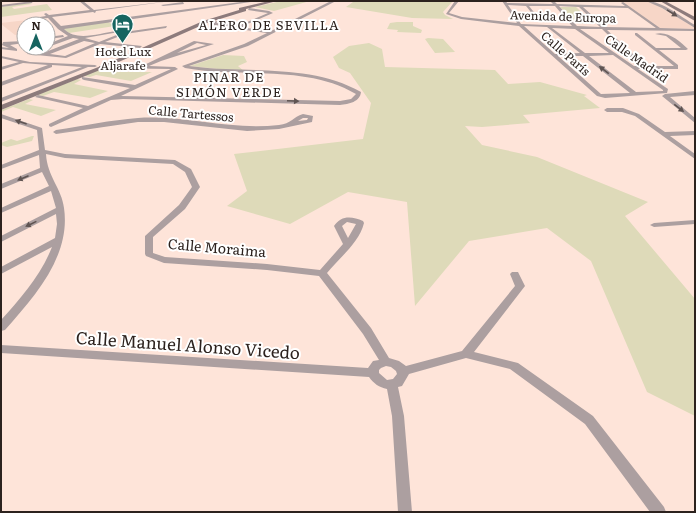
<svg xmlns="http://www.w3.org/2000/svg" width="696" height="513" font-family="Literata,serif">
  <style>
    .built { fill: #f7d6c7 }
    .green { fill: #dedab9 }
    .lines { fill: none; stroke-linecap: round; stroke-linejoin: round }
    .street { fill: #ac9fa0; fill-rule: evenodd }
    .secondary { fill: #8d7b7c; fill-rule: evenodd }
    .oneway { fill: #5f5452 }
    .labels { text-anchor: middle; dominant-baseline: central; stroke-width: 4; stroke-linejoin: round; paint-order: stroke }
    .far-street-label { font-size: 12px; fill: #2c221e; stroke: #fff }
    .far-poi-label { font-size: 12px; fill: #2c221e; stroke: #fff }
    .far-neighbourhood-label { font-size: 13px; letter-spacing: 1px; fill: #2c221e; stroke: #fff }
    .street-label { font-size: 14px; fill: #2c221e; stroke: #fff }
    .near-street-label { font-size: 17px; fill: #2c221e; stroke: #fff }
  </style>
  <rect width="100%" height="100%" fill="#fee4d9"/>
  <path class="built" d="M619,1H646L655,4L695,28V29L656,28Z
    M27,20L34,24H24V34L15,35L1,24V23Z"/>
  <path class="green" d="M281,1H310L274,11L255,7Z
    M351,1H453L443,12L445,15L453,19L412,18L346,7L353,2Z
    M29,3L32,4L12,7L14,9L47,4L52,10L1,17V7Z
    M560,7H576L594,24L576,23Z
    M108,22L115,26L69,33L62,28Z
    M397,22H413V26L422,30L421,33L397,32L398,30L387,29L390,23Z
    M428,38L443,39L455,52L435,53L425,39Z
    M369,43L382,49L385,67L495,70L508,84L540,82L587,95L584,96L600,108L523,115L530,123L482,127L465,126L482,145L537,157L648,202L625,216L695,299V416L647,392L591,261L547,228L469,241L415,306L407,202L348,192L290,224L227,206L247,191L234,154L363,139L371,103L350,73L339,68L333,57L349,46Z
    M223,55L244,56L247,62L238,66L245,72L190,66Z
    M102,68H107L104,72H152L131,81L96,75L90,77L84,76Z
    M77,79L81,80L74,84L108,91L90,98L54,92L43,96L37,95Z
    M29,99L33,100L25,104L56,110L41,116L13,107L1,112V110Z
    M32,136H34L32,141L7,147L1,145V143L11,139L17,141Z"/>
  <g class="lines">
    <path class="street" d="M33,1L32,3L1,7V5Z
      M79,1H83L94,10L171,1L96,11L95,13L93,12L52,17L61,26L248,1H257L64,29C77,42 99,33 117,31L119,32L85,38L99,42L124,32L167,26L166,28L125,34L105,42L142,46L140,48L100,44L66,58L27,54L29,52L43,53L79,39L73,38L48,47V44L68,36L58,29L48,18L29,20L27,19L46,16L44,14L46,13L49,15L90,10ZM84,41L95,43L65,56L50,54Z
      M331,1H336L248,46L189,66C201,67 214,69 226,69C271,71 321,69 361,92C360,102 349,104 340,105L123,99L111,100L51,127L49,126V124L83,108L35,97L38,95L88,106L130,88L84,80L82,79V77L135,85L171,69L101,68L99,67V66H142L194,41L214,44L161,61L149,66L175,67L178,69L121,96L340,101L351,99L356,94C318,71 268,74 225,72C211,72 198,70 185,68L182,66L244,44L267,33L246,30L239,27L210,25L209,23L216,21L218,22L216,23L240,25L268,13L248,10L249,8L269,11L273,13L243,26L247,28L271,31ZM197,43L206,45L177,53Z
      M455,1H459L449,13L462,17L517,23L502,1H506L507,3L553,4L550,1H554L557,4L625,6L621,3L623,2L660,28L695,29V31L607,30L646,66H674L635,35V33H637L656,48H681L666,36L655,34C667,30 680,41 688,49L686,50H659L678,65V69H638L668,89L667,93L605,98L597,96L519,26L461,19L446,14ZM508,5L526,6L539,22L541,21L529,6H555L572,26L521,24ZM559,6L579,7L600,27L577,26ZM583,7L628,8L656,28L605,27ZM524,26L547,27L580,53L555,54ZM552,28L575,29L609,53H585ZM580,29H602L640,66H634ZM613,55L663,90V91L636,92L589,56ZM558,56H583L630,93L601,94Z
      M646,1C663,1 681,17 695,25V28L662,8Z
      M183,2L184,4L163,6L161,5Z
      M63,35L64,37L48,39V37Z
      M24,41V43L10,45L17,49V51L1,49V47L9,48L2,45L3,42Z
      M1,56L30,62L95,65L97,66L95,67H88L1,102V98L82,67L52,65V67L1,86V82L48,65L23,63L1,70V67L19,62L1,58Z
      M695,91V95L670,97L695,118V123L662,96L665,94Z
      M623,108L639,114L665,132L695,131V135L670,136L695,154V159L635,116L622,112H607L604,110L607,108Z
      M1,114L42,128L45,150L65,154L175,160L191,169L200,187L185,209L153,237V253L165,257L267,264L320,270L343,244L334,226C341,215 352,216 363,221L364,223C359,243 340,257 327,273L371,328L389,358L399,361L406,366L462,351L515,286L510,274L512,272H518L525,286L474,352L518,363L593,416L664,507L666,512H650L585,424L510,369L466,358L409,374L402,386L398,387L404,416L412,512H398L392,416L387,389C379,387 374,384 369,377L1,353V345L368,368L373,361L379,360L363,334L319,276L267,270L164,263L146,256L145,254V236L179,205L192,187L185,172L173,164L65,158L46,154C47,176 62,189 64,208C71,256 35,296 5,330L1,331V320C21,298 41,275 52,247L1,274V267L55,238L57,224L56,214L1,242V236L56,208L51,191L1,213V208L49,186L42,172L1,189V184L40,168L39,155L1,169V165L39,150L37,130L1,118ZM347,222L356,224L348,238L342,226ZM386,366L391,367L396,371L397,374L393,379L387,380L379,373V370L381,368Z
      M303,114L313,116L312,122L279,129L247,131L164,122H138L56,134L53,132L56,130C83,126 111,120 138,118C185,115 232,131 279,125C291,124 293,117 303,114ZM303,118H308L307,120L298,121Z
      M695,220V224L654,227L650,225L654,223Z"/>
    <path class="secondary" d="M269,1H277L246,9V11L207,23L105,68L1,110V105L101,66L203,21L239,10V8Z
      M660,1H665L695,17V21Z"/>
  </g>
  <defs><path id="oneway-solid" d="M-6-.8H1V-3.2L6.5 0L1 3.2V.8H-6Z"/></defs>
  <g class="oneway">
    <use href="#oneway-solid" transform="translate(672 13) rotate(32)"/>
    <use href="#oneway-solid" transform="translate(604 70) rotate(-143)"/>
    <use href="#oneway-solid" transform="translate(293 101) rotate(2)"/>
    <use href="#oneway-solid" transform="translate(679 108) rotate(38)"/>
    <use href="#oneway-solid" transform="translate(21 122) rotate(-161)"/>
    <use href="#oneway-solid" transform="translate(23 178) rotate(157)"/>
    <use href="#oneway-solid" transform="translate(31 224) rotate(154)"/>
  </g>
  <defs>
    <symbol id="hotel-pin" viewBox="-11 -11 22 30"><path d="M0 17L-7.5 6A9.5 9.5 0 1 1 7.5 6Z" fill="#166460" stroke="#fff"/><path d="M-6-4.5h1.5V1H6V5H4.5V3h-9V5H-6ZM-4 0a1.8 1.8 0 1 1 3.6 0ZM.5 0V-2.5h3Q6-2.5 6 0Z" fill="#fff"/></symbol>
  </defs>
  <g fill-rule="evenodd">
    <use href="#hotel-pin" x="110" y="12" width="25" height="34"/>
  </g>
  <g class="labels">
    <g class="far-street-label">
      <text transform="translate(563 16) rotate(2)">Avenida de Europa</text>
      <text transform="translate(566 53) rotate(41)">Calle París</text>
      <text transform="translate(637 58) rotate(35)">Calle Madrid</text>
      <text transform="translate(191 113) rotate(5)">Calle Tartessos</text>
    </g>
    <g class="far-poi-label">
      <text x="123" y="51">Hotel Lux<tspan x="123" dy="14">Aljarafe</tspan></text>
    </g>
    <g class="far-neighbourhood-label">
      <text x="269" y="24">ALERO DE SEVILLA</text>
      <text x="229" y="76">PINAR DE<tspan x="229" dy="15">SIMÓN VERDE</tspan></text>
    </g>
    <g class="street-label">
      <text transform="translate(217 247) rotate(5)">Calle Moraima</text>
    </g>
    <g class="near-street-label">
      <text transform="translate(188 344) rotate(4)">Calle Manuel Alonso Vicedo</text>
    </g>
  </g>
  <rect width="696" height="513" fill="none" stroke="#2c221e" stroke-width="4"/>
  <g transform="translate(36 36)"><circle r="19" fill="#ffffff" stroke="#aba7a5"/>
  <path d="M0-3L7 15L0 10L-7 15Z" fill="#166460"/>
  <text y="-6" font-size="11" font-weight="bold" text-anchor="middle" fill="#2c221e">N</text>
  </g>
</svg>
